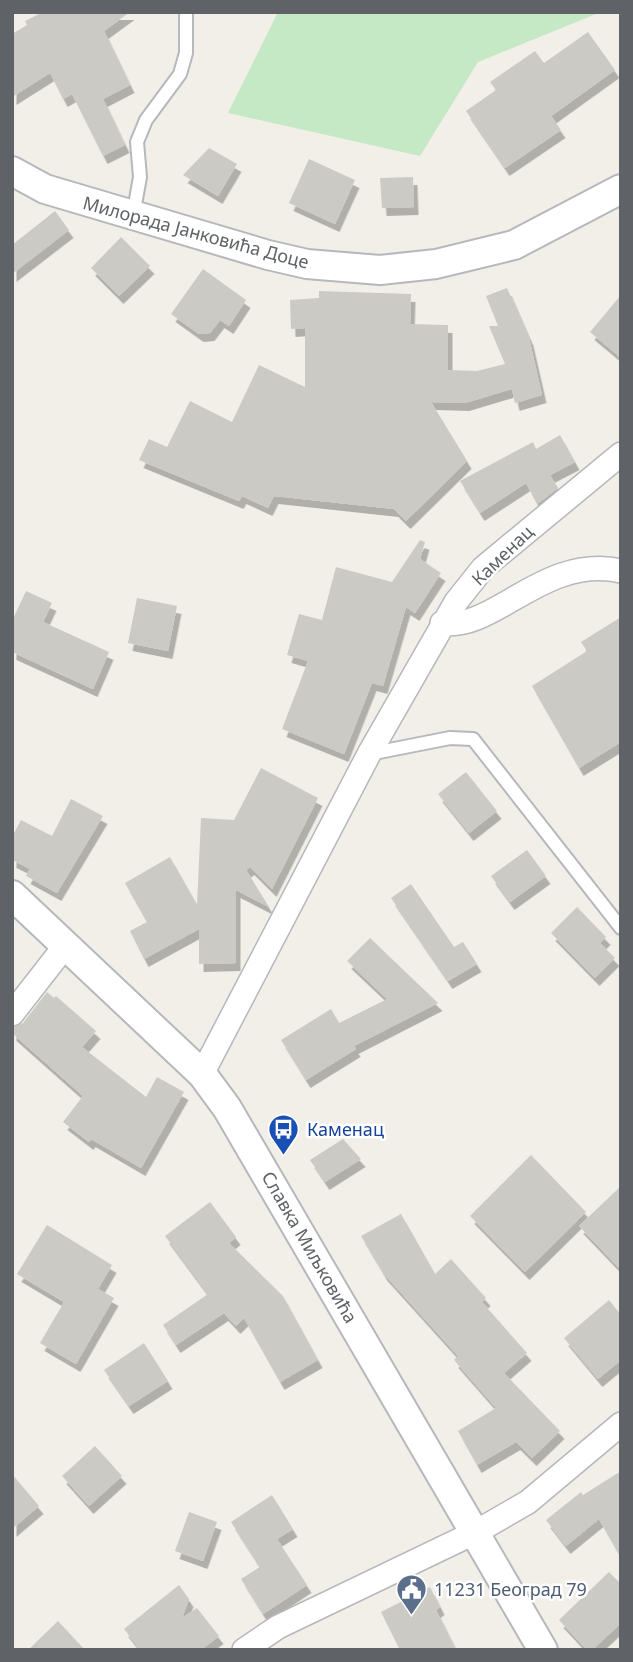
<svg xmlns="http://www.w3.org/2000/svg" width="633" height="1662" font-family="'Noto Sans',sans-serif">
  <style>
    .green { fill: #c5e8c5 }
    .building { fill: #cccac5; filter: url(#shadow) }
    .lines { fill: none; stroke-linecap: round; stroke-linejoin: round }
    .service-casing { stroke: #b5b8bc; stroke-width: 16 }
    .minor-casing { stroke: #b5b8bc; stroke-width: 26 }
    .tertiary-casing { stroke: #b5b8bc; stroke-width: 32 }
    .service { stroke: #fff; stroke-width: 12 }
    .minor { stroke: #fff; stroke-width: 23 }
    .tertiary { stroke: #fff; stroke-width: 28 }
    .labels { text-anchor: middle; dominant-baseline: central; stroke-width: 5; stroke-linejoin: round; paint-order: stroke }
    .street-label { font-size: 18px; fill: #5f6368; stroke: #fff }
    .transit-label { font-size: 18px; fill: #164399; stroke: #fff; text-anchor: start }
    .service-label { font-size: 18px; fill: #4e5e75; stroke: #fff; text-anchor: start }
  </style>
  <defs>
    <filter id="shadow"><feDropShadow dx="4.5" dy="8" stdDeviation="0" flood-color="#0004"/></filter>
  </defs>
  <rect width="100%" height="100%" fill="#f1efe8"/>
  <path class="green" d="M278,12H601L478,62L420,156L228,113Z"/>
  <path class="building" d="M43,12H130L104,31L130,85L103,99L125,145L103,156L72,94L63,99L50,73L12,97V34L27,25L25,21Z
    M588,32L615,70L551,116L561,130L505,168L466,111L496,90L490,82L535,51L544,63Z
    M209,148L237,164L218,196L183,175Z
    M309,159L355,180L335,224L289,203Z
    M413,177L414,207L382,208L380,178Z
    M55,211L69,230L12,274V245Z
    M121,237L150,266L119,296L91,268Z
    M203,269L246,300L229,326L220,320L210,333L199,334L171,314Z
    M507,288L529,338L542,395L515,403L512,389L465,403L431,402L467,461L406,521L394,509L274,496L268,508L242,496L239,501L139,460L149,439L167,447L190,401L232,422L259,365L305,387V328L291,329L290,300L319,298V291L411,294L410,324L448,325V370L477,371L505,364L489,326H498L486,296Z
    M621,295V358L590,332Z
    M560,435L575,462L550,475L558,488L537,504L526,483L480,513L460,481L533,442L536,449Z
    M420,540L425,542L420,559L441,573L415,613L406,607L383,686L372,683L344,754L282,729L308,661L287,655L299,614L322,620L336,567L392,582Z
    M26,591L52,603L43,622L109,652L93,689L12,652V621Z
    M137,598L177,606L168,651L128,643Z
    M621,617V742L579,768L532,686L587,651L581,642Z
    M261,768L318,798L272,889L250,867L246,870L269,907L236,890V963L199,964V929L144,959L130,931L147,922L125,883L170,857L197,905L201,818L234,820Z
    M466,772L497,811L469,833L438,794Z
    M71,799L103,816L57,893L26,876L30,869L12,860V837L21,820L52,836Z
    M527,850L546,876L510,902L491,876Z
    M411,884L454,947L463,942L477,964L448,981L391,898Z
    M577,907L606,937L600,943L615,958L595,978L551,933Z
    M370,938L438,1003L354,1046L356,1049L306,1080L281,1040L331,1009L339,1023L387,999L347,961Z
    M47,992L54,998L56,996L96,1031L82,1047L146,1097L157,1077L184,1092L141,1168L91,1139L89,1142L63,1122L83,1096L12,1033V1028L23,1023Z
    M343,1139L361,1159L325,1182L310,1160Z
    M531,1155L586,1212L525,1272L470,1216Z
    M621,1186V1270L579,1226Z
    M210,1202L236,1237L229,1243L283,1296L318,1360L280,1382L244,1318L236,1326L224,1313L176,1345L163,1325L208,1294L165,1236Z
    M401,1214L435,1274L451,1259L486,1298L482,1302L527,1353L504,1373L560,1431L532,1458L516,1442L477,1465L458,1431L496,1408L454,1360L458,1356L383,1273L361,1236Z
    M47,1225L112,1265L98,1289L114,1298L76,1364L40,1343L64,1302L17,1274Z
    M609,1300L621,1315V1360L598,1379L564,1338Z
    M144,1343L168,1381L129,1406L104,1370Z
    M95,1446L122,1476L89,1506L62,1476Z
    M621,1471V1558L599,1519L566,1546L546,1520L581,1492L583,1495Z
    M12,1474L39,1506L12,1529Z
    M272,1495L293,1529L277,1539L307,1585L263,1614L241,1579L260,1567L231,1522Z
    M189,1512L217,1522L203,1561L175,1551Z
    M609,1572L621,1584V1623L592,1650H587L559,1620Z
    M179,1585L189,1599L182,1618L197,1608L219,1636L201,1650H135L138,1647L124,1629Z
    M430,1587L440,1607L436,1610L456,1650H400L381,1612Z
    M58,1621L85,1650H28Z"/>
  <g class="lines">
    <defs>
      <path id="service" d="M133,216L140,177L137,142L146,120L180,74L186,53V12
        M369,754L450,738L473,739L621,928"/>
      <path id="minor" d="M442,623C494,632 543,554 621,571
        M12,1014L65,946
        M202,1074L369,754L456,602L483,568L621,454
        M244,1650L278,1627L476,1532L528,1502L621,1424"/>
      <path id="tertiary" d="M12,171L45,189L268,255L307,264L380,270L436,264L514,245L621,189
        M12,895L202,1074L227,1108L543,1650"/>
    </defs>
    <use href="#service" class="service-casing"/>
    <use href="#minor" class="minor-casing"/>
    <use href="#tertiary" class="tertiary-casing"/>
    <use href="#service" class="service"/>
    <use href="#minor" class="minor"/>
    <use href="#tertiary" class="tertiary"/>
  </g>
  <defs>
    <symbol id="bus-pin" viewBox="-11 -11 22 30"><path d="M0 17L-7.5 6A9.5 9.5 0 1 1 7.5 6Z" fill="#1a4fb4" stroke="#fff"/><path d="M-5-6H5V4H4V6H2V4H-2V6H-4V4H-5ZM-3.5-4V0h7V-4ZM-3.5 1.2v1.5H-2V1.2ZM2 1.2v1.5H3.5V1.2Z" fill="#fff"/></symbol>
    <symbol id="civic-pin" viewBox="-11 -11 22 30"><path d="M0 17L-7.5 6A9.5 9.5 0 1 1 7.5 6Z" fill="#5c6f8a" stroke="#fff"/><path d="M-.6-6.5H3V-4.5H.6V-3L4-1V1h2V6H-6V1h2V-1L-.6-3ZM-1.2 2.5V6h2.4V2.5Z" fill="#fff"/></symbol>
  </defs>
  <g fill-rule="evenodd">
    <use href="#bus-pin" x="266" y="1112" width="35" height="47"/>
    <use href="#civic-pin" x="394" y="1572" width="35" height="47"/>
  </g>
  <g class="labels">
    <g class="street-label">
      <text transform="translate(196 232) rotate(15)">Милорада Јанковића Доце</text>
      <text transform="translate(502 555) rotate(-44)">Каменац</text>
      <text transform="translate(310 1247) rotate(60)">Славка Миљковића</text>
    </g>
    <g class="transit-label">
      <text x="307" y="1129">Каменац</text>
    </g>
    <g class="service-label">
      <text x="434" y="1589">11231 Београд 79</text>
    </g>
  </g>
  <rect width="633" height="1662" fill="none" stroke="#5f6368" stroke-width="28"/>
</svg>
